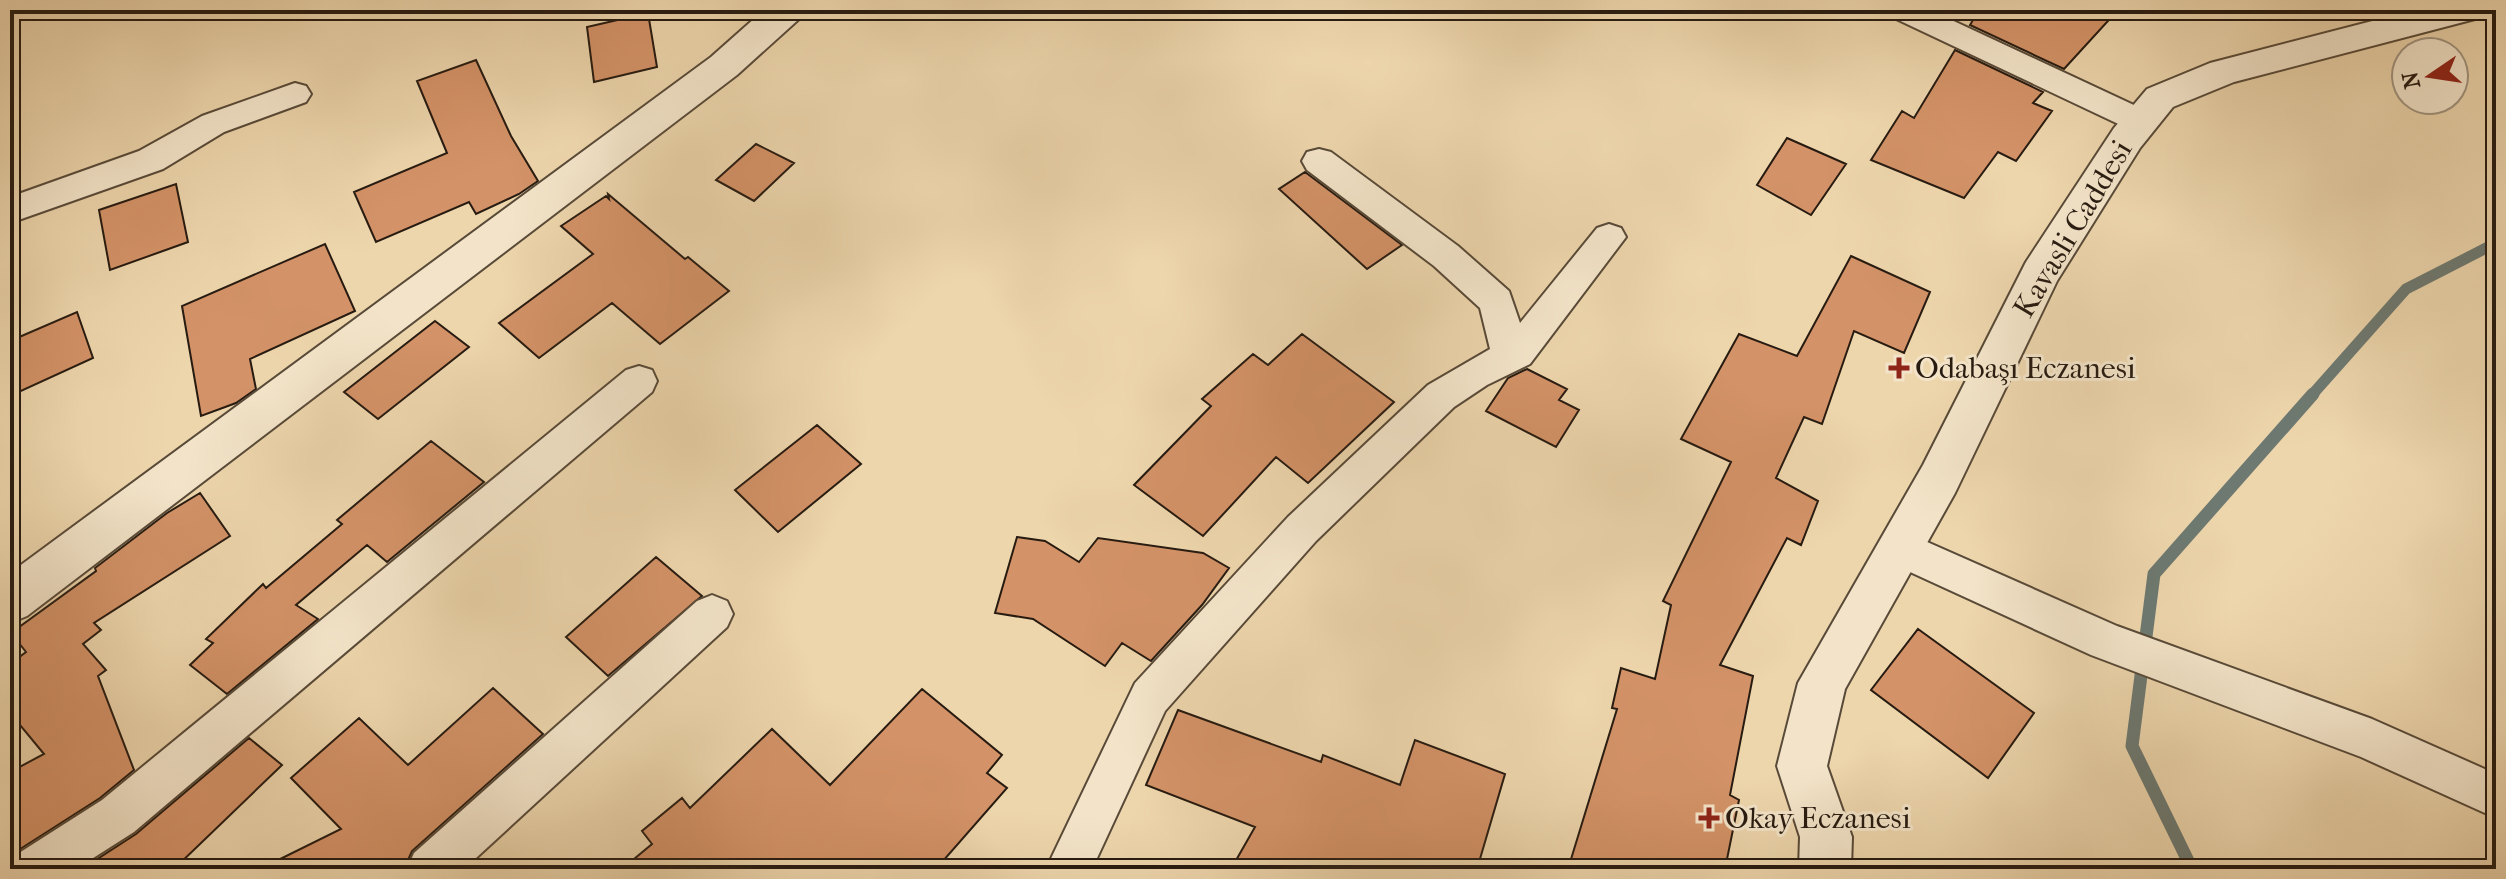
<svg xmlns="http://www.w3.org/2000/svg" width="2506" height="879" font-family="'IM FELL French Canon',serif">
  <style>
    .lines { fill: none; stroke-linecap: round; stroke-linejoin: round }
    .stream-far1 { stroke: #6d7971; stroke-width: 11 }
    .stream { stroke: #6d7971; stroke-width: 13 }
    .building { fill: #d39267; stroke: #271b11; stroke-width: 2 }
    .minor-casing { stroke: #584a38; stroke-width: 4 }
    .tertiary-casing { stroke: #584a38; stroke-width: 4 }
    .minor { fill: #f3e4c9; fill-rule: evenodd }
    .tertiary { fill: #f3e4c9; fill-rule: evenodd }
    .poi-dot { fill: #8f2418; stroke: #f3e4c9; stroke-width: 3 }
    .labels { text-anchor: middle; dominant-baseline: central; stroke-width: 6; stroke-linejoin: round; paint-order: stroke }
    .street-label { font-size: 30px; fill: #271b11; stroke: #f3e4c9 }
    .poi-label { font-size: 30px; fill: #271b11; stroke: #f3e4c9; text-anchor: start }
  </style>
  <rect width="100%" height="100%" fill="#edd5ac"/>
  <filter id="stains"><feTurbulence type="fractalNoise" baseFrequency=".0025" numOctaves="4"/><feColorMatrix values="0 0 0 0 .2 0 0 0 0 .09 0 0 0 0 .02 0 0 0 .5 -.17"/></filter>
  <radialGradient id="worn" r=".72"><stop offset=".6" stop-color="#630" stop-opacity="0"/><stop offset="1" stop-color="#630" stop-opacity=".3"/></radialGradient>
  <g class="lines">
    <path class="stream-far1" d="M2311,396L2406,289L2496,243"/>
    <path class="stream" d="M2192,869L2132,746L2154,574L2313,394"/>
  </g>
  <path class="building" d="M1979,10H2118L2064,69L1970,25Z
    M648,13L657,67L594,82L587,27Z
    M1955,50L2043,92L2033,103L2052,111L2016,161L1998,152L1964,198L1871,160L1902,111L1914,118Z
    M476,60L511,136L538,181L519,194L476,214L469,202L376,242L354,192L447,153L417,81Z
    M1787,138L1846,164L1811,215L1757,185Z
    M756,144L794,163L754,201L716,180Z
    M1305,172L1402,245L1367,269L1279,189Z
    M176,184L188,242L110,270L99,210Z
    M608,194L685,259L688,257L729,291L660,344L612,303L539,358L499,323L593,254L561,226L606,196L609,199Z
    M325,244L355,311L250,359L256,389L236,403L201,416L182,306Z
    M1851,256L1930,292L1904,353L1854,331L1822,424L1804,417L1776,478L1818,501L1801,545L1787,538L1720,665L1753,676L1730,795L1739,800L1725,869H1568L1617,709L1612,708L1621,668L1655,679L1671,605L1663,601L1731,462L1681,439L1739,334L1797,356Z
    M77,312L93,358L10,396V341Z
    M435,321L469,347L378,419L344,392Z
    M1302,334L1394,402L1308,483L1276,457L1203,536L1134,485L1211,406L1202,399L1253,354L1268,365Z
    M1527,369L1567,389L1559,400L1579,410L1556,447L1486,411L1508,378Z
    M817,425L861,464L778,532L735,490Z
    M431,441L484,482L387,562L367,545L296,605L318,619L227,694L190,665L213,643L206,639L263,584L266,588L342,524L337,520Z
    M200,493L230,536L94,623L101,630L83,644L106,670L98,676L134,770L100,798L17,851L10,827V772L44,754L10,713V664L26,652L11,633L96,571L95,568L167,513Z
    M1017,537L1045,541L1079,562L1098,538L1203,553L1229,568L1202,605L1151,661L1122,643L1105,666L1033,619L995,613Z
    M656,557L702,596L608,676L566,637Z
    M1918,629L2034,713L1988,778L1871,690Z
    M493,688L543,734L412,851L404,869H260L341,829L291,778L359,718L408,765Z
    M922,689L1002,755L987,773L1007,788L936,869H622L652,844L642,831L682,798L690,808L772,729L830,785Z
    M1178,710L1321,762L1323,755L1400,785L1415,740L1505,774L1477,869H1231L1255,827L1146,785Z
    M249,738L282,765L174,869H82L136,834Z"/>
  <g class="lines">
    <defs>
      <path id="minor" d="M1888,10H1930L2151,113L2156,121L2151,129L2140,133L2129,129L1892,17Z
        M295,83L306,86L311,94L306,102L224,132L163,169L10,223V197L139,151L202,116Z
        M1319,149L1331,152L1458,246L1509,291L1520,323L1597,228L1609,224L1621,228L1626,237L1530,364L1487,385L1454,407L1316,541L1165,711L1092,869H1046L1135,683L1288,517L1428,385L1490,349L1480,308L1434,266L1307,170L1302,161L1307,152Z
        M639,366L652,370L657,381L652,392L134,832L76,869H12L19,853L102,800L626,370Z
        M1900,530L2117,626L2372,719L2496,774V818L2361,757L2091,655L1886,561L1880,548L1886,535Z
        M712,595L727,601L733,614L727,627L464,869H407L414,853L697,601Z"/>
      <path id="tertiary" d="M764,10H804L799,19L737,75L27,616L10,623V573L711,57Z
        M2415,10H2480L2475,19L2234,82L2173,107L2140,148L2057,281L1955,493L1845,689L1827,766L1852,837L1851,869H1799L1800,837L1777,766L1798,683L1923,465L2026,262L2114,128L2147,89L2210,63Z"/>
    </defs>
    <use href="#minor" class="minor-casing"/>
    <use href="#tertiary" class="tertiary-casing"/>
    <use href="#minor" class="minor"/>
    <use href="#tertiary" class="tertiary"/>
  </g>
  <g class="poi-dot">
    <path d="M1895 356h8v8h8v8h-8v8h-8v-8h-8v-8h8z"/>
    <path d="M1705 806h8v8h8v8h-8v8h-8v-8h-8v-8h8z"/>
  </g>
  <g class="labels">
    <g class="street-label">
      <text transform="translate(2073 229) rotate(-59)">Kavasli Caddesi</text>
    </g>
    <g class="poi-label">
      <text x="1915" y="368">Odabaşı Eczanesi</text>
      <text x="1725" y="818">Okay Eczanesi</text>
    </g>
  </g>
  <rect width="2506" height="879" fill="none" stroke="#edd5ac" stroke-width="40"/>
  <rect x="12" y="12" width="2482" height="855" fill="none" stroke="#271b11" stroke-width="4"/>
  <rect x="20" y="20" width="2466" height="839" fill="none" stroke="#271b11" stroke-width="2"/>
  <g transform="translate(2430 76) rotate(257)"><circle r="38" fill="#f3e4c9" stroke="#a1947f" stroke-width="2"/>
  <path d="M0-6L14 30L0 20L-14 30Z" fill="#8f2418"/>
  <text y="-12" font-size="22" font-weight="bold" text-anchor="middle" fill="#271b11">N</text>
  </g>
  <rect width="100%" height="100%" filter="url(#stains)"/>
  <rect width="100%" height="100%" fill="url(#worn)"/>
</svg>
